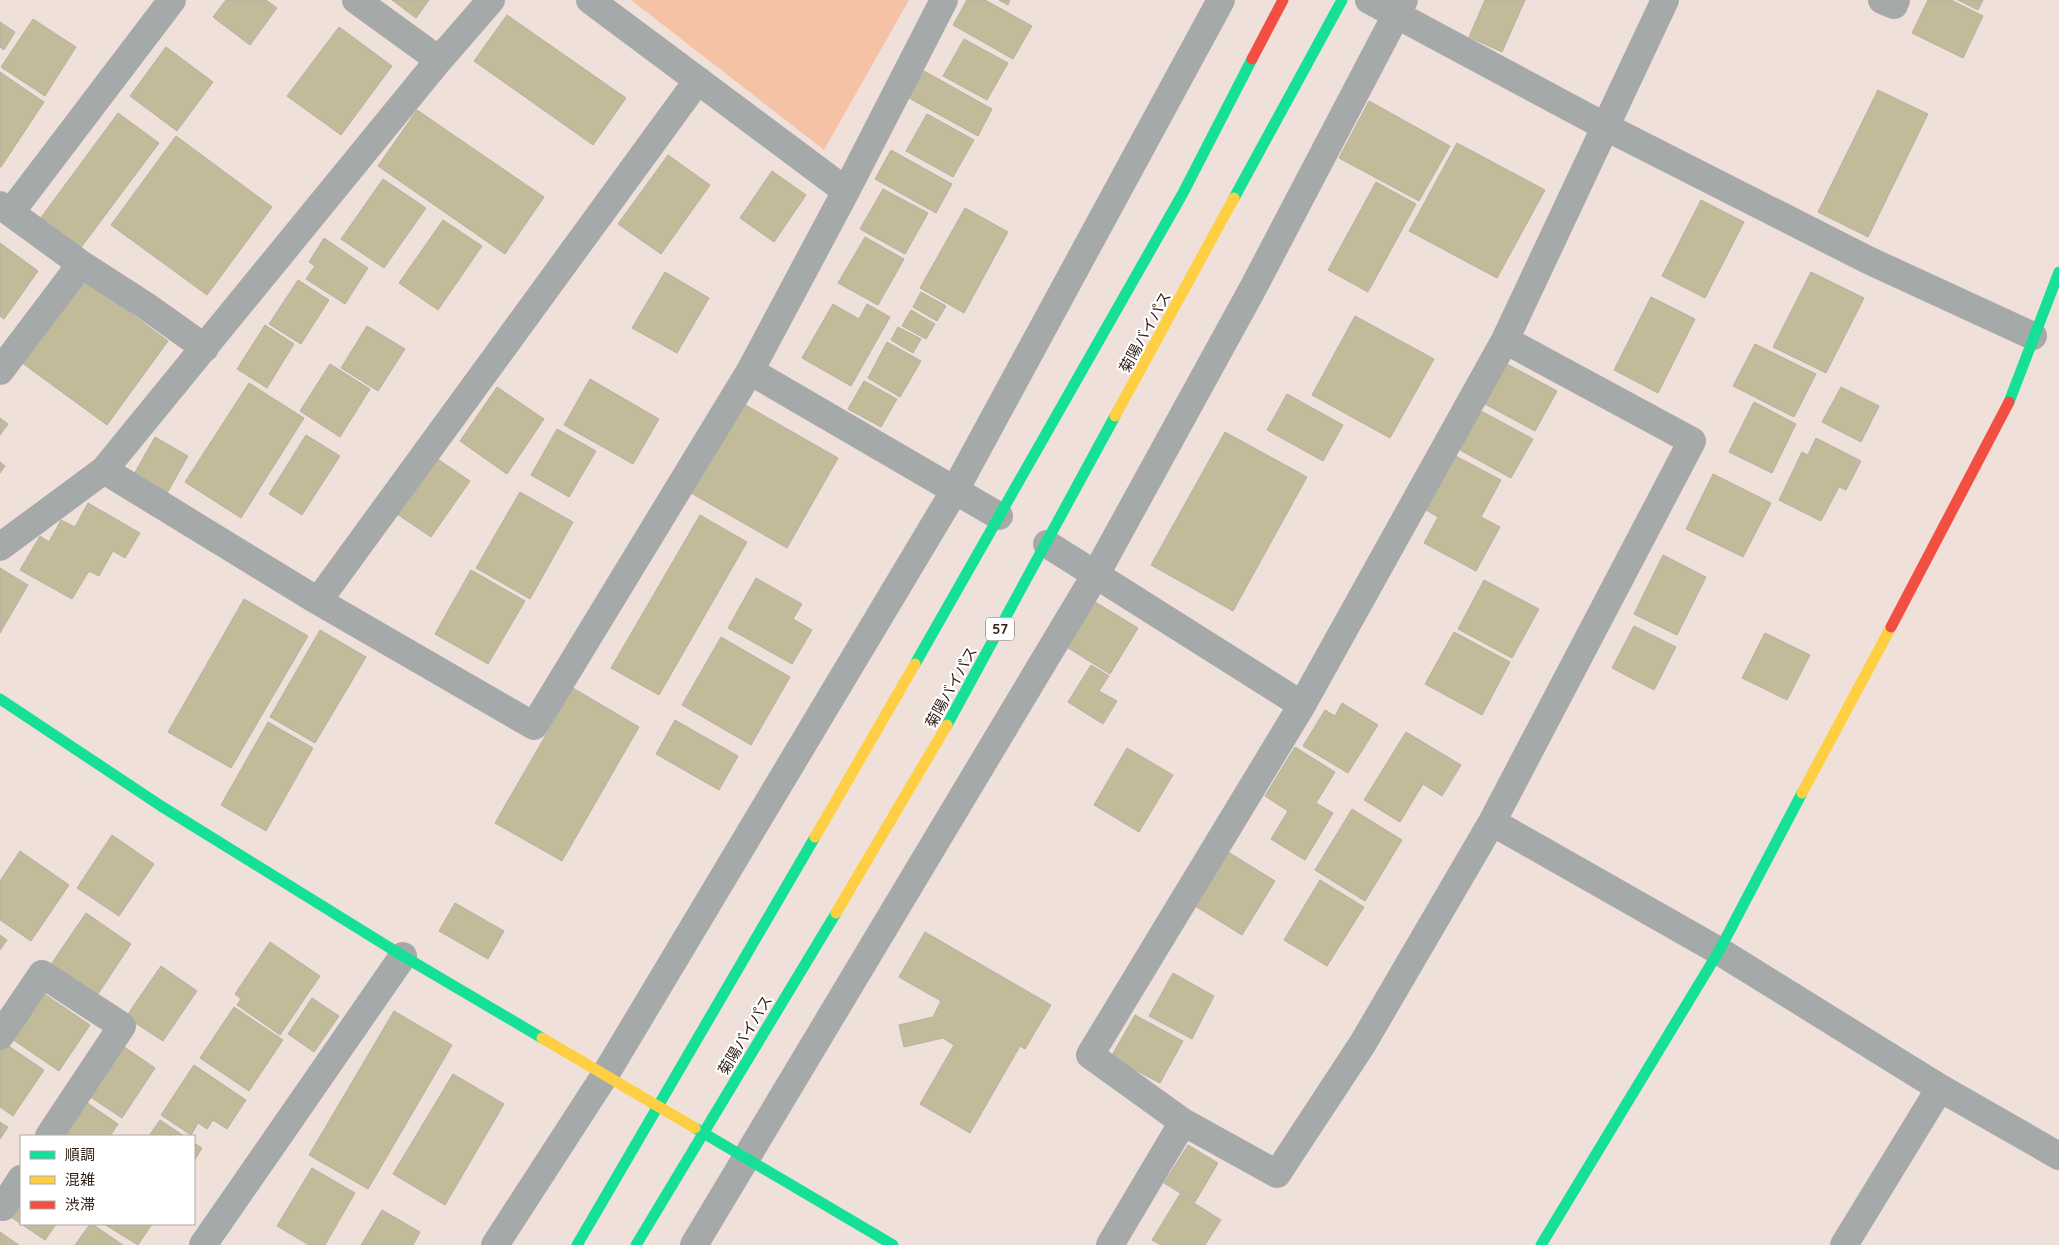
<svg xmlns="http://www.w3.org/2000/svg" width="2059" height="1245" font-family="Quicksand,'Noto Sans JP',sans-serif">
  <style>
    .green { fill: #f6c2a6 }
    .building { fill: #c2bb99; stroke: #b6b0a4 }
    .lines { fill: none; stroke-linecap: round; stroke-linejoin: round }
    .street { stroke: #a5a9aa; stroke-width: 28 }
    .fast { stroke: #16e098; stroke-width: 11 }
    .slow { stroke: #ffcf43; stroke-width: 11 }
    .jam { stroke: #f24e42; stroke-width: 11 }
    .labels { text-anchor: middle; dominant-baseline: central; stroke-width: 4.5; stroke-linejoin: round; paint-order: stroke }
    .shield { fill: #fff; stroke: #6f645d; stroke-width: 1 }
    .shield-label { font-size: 14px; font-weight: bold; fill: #312118 }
    .street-label { font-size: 15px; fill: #312118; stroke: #fff }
  </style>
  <rect width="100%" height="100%" fill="#efe0d9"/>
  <path class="green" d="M631,0H909L824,150Z"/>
  <path class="building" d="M226,0H266L277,8L250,45L213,17Z
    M392,0H429L416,18Z
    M967,0H985L1032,26L1013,59L953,25Z
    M999,0H1010L1008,5Z
    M1485,0H1525L1502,52L1469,37Z
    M1928,0H1951L1983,16L1963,58L1912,33Z
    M1958,0H1983L1978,10Z
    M507,15L626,98L593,145L474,61Z
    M33,19L76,47L45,96L1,67Z
    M0,22L15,32L4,50L0,47Z
    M339,27L392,66L341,135L287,96Z
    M964,39L1008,63L987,100L943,76Z
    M166,47L213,82L177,131L130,96Z
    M924,71L992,109L978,136L909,98Z
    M0,72L44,102L1,167H0Z
    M1878,90L1928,114L1868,237L1818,212Z
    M1369,101L1450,146L1419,201L1339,158Z
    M417,110L544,197L505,254L378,166Z
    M118,113L159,143L77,253L37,223Z
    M927,114L974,140L953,177L906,151Z
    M176,136L272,207L207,295L111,225Z
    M1457,143L1545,190L1497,278L1409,231Z
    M891,150L952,184L936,213L875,179Z
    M668,155L710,185L661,254L618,224Z
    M772,171L806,195L774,242L740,218Z
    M383,179L426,208L384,268L341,239Z
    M1376,182L1416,204L1368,292L1328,270Z
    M883,189L928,213L905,254L860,229Z
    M1701,200L1744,222L1705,298L1662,276Z
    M965,208L1008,232L964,313L920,288Z
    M443,220L482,246L438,310L399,283Z
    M865,237L904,259L878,305L838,283Z
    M324,238L368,268L345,304L306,279L315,266L309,262Z
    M0,243L38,271L4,319L0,316Z
    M665,272L709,298L677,353L632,328Z
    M1811,272L1864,298L1826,373L1773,347Z
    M80,276L168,341L107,425L18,360Z
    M298,280L329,300L301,344L269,324Z
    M921,292L946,306L937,321L913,307Z
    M1651,297L1695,319L1658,393L1614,370Z
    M833,304L859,319L867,304L890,317L851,386L802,358Z
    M911,310L935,324L926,339L902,326Z
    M1355,316L1434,359L1390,438L1312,395Z
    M265,325L294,344L267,388L237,369Z
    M367,326L405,349L378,391L341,368Z
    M898,327L921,339L913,353L891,340Z
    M887,342L921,361L900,397L868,378Z
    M1755,344L1816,374L1794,417L1733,386Z
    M330,364L370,389L340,437L300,411Z
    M1507,364L1557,391L1535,431L1485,404Z
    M590,379L659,419L633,464L564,425Z
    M864,381L897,399L881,427L848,409Z
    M249,383L304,418L241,518L185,482Z
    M497,387L544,419L507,474L460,441Z
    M1841,387L1879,406L1861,442L1822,422Z
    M1287,394L1343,425L1323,461L1267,430Z
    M1754,402L1796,424L1772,473L1729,452Z
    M742,403L838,458L787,548L691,493Z
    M1481,411L1533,439L1511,478L1460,450Z
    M0,418L8,424L0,435Z
    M557,429L596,451L569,497L531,475Z
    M1225,432L1307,477L1233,611L1151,565Z
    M306,435L340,456L302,515L269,494Z
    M155,437L188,456L166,495L133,476Z
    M1816,438L1861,461L1846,490L1839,487L1821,521L1779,500L1802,452L1808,455Z
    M1452,454L1501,480L1481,517L1500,527L1476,571L1424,543L1438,517L1423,508Z
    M436,458L470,481L431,537L397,514Z
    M0,462L5,466L0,473Z
    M1713,474L1771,503L1743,557L1686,529Z
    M520,492L573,522L530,599L476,568Z
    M88,503L140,533L125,558L113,551L99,576L89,571L72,599L20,570L40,536L49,542L61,520L75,527Z
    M700,515L747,542L659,695L611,668Z
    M1663,555L1706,577L1677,635L1634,614Z
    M0,568L28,585L0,633Z
    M471,570L525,601L488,664L435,634Z
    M756,578L802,604L793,619L812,630L792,664L728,628Z
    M1484,580L1539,609L1512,658L1458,629Z
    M244,599L308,636L231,768L168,732Z
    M1092,600L1138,628L1110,674L1065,646Z
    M1634,626L1676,647L1654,690L1612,668Z
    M320,630L366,657L315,743L270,717Z
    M1454,632L1510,662L1482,715L1425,684Z
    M1765,633L1810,655L1787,700L1742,678Z
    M721,637L790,677L751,745L682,705Z
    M1091,665L1109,676L1099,691L1117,701L1103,724L1068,702Z
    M573,688L639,727L562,861L495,823Z
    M1342,703L1378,725L1348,773L1303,746L1325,710L1335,716Z
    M675,720L738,756L719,790L656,754Z
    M268,722L313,748L266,831L221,805Z
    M1406,732L1461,765L1442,796L1423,784L1400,822L1364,800Z
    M1295,747L1335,772L1316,803L1333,813L1305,860L1271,839L1288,811L1265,796Z
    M1127,748L1173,775L1139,832L1094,805Z
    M1352,809L1402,840L1365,901L1315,870Z
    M112,835L154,864L119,916L77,888Z
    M20,851L69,885L31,941L0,920V881Z
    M1228,852L1275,881L1242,935L1195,906Z
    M1320,880L1364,907L1327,966L1284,940Z
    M455,903L504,931L488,959L439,931Z
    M86,913L131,944L96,997L50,966Z
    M925,932L1051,1005L1025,1049L1020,1046L970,1133L920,1104L954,1045L943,1038L904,1047L899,1025L933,1017L941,1001L899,977Z
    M0,935L7,940L0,950Z
    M270,942L320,976L280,1035L237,1005L241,999L235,994Z
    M161,966L197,991L163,1041L126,1017Z
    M1173,973L1214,996L1192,1039L1149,1016Z
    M43,993L90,1025L59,1071L12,1039Z
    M312,998L339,1016L314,1052L288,1034Z
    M234,1007L283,1040L249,1091L200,1058Z
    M394,1011L452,1045L368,1189L309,1155Z
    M1135,1015L1183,1041L1160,1083L1111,1057Z
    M4,1043L44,1070L13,1116L0,1107V1050Z
    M120,1044L155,1068L122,1118L86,1094Z
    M194,1065L246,1100L227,1129L213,1120L207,1129L198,1123L191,1135L161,1115Z
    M453,1074L504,1104L445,1205L393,1174Z
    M83,1100L118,1124L110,1136H59Z
    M160,1120L184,1136H149Z
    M0,1122L8,1127L0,1139Z
    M194,1143L202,1148L194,1161Z
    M1188,1145L1218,1163L1195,1202L1164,1183Z
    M312,1168L355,1193L325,1245H309L277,1226Z
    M21,1189V1224H56L45,1240L5,1213Z
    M1180,1194L1221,1220L1205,1245H1161L1152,1240Z
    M382,1210L420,1232L413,1245H361Z
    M90,1224H92L123,1245H75Z
    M104,1224H152L138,1245Z
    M0,1232L19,1245H0Z"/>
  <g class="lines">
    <path class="street" d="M356,0L439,60
      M590,0L846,191
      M1369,0L1606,127L1868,260L2033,336
      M1882,0L1894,5L1896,0
      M0,205L81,264L146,306L205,348
      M11,212L172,0
      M1505,340L1692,441L1492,822L1363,1043L1277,1174L1183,1122L1090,1055L1302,705L1505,340L1665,0
      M0,371L81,264
      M750,371L999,516
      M104,470L318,601L534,726L750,371L846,191L944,0
      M1047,544L1302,705
      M0,547L104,470L439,60L491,0
      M318,601L698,80
      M1492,822L1719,951L1940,1088L2059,1156
      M0,1036L42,974L122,1026L49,1136
      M0,1206L3,1207L21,1179
      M203,1245L403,956
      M495,1245L605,1075L955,490L1221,0
      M694,1245L1096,574L1252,290L1404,0
      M1110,1245L1183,1122
      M1844,1245L1940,1088"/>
    <path class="fast" d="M1234,198L1342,0
      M2009,402L2059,272
      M915,664L1183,193L1252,59
      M0,699L161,806L403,956L542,1038
      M947,725L1115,416
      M695,1128L893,1245
      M577,1245L815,837
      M636,1245L836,913
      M1541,1245L1719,951L1802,793"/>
    <path class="slow" d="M1115,416L1234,198
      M1802,793L1891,627
      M815,837L915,664
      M836,913L947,725
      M542,1038L695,1128"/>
    <path class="jam" d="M1252,59L1283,0
      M1891,627L2009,402"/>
  </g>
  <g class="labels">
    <rect class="shield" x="986" y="617.5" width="28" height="23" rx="4"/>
    <g class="shield-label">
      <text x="1000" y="629">57</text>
    </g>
    <g class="street-label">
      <text transform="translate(1145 332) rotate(-61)">菊陽バイパス</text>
      <text transform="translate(951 687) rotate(-61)">菊陽バイパス</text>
      <text transform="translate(745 1035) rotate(-59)">菊陽バイパス</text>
    </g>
  </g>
  <rect x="20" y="1135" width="175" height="90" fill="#ffffff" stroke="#ada6a3"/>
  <rect x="30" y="1151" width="25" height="8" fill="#16e098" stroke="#ada6a3"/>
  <text x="65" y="1160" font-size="15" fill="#312118">順調</text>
  <rect x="30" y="1176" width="25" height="8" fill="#ffcf43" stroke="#ada6a3"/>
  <text x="65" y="1185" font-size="15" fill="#312118">混雑</text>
  <rect x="30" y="1201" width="25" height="8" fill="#f24e42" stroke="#ada6a3"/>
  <text x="65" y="1210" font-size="15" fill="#312118">渋滞</text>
</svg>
